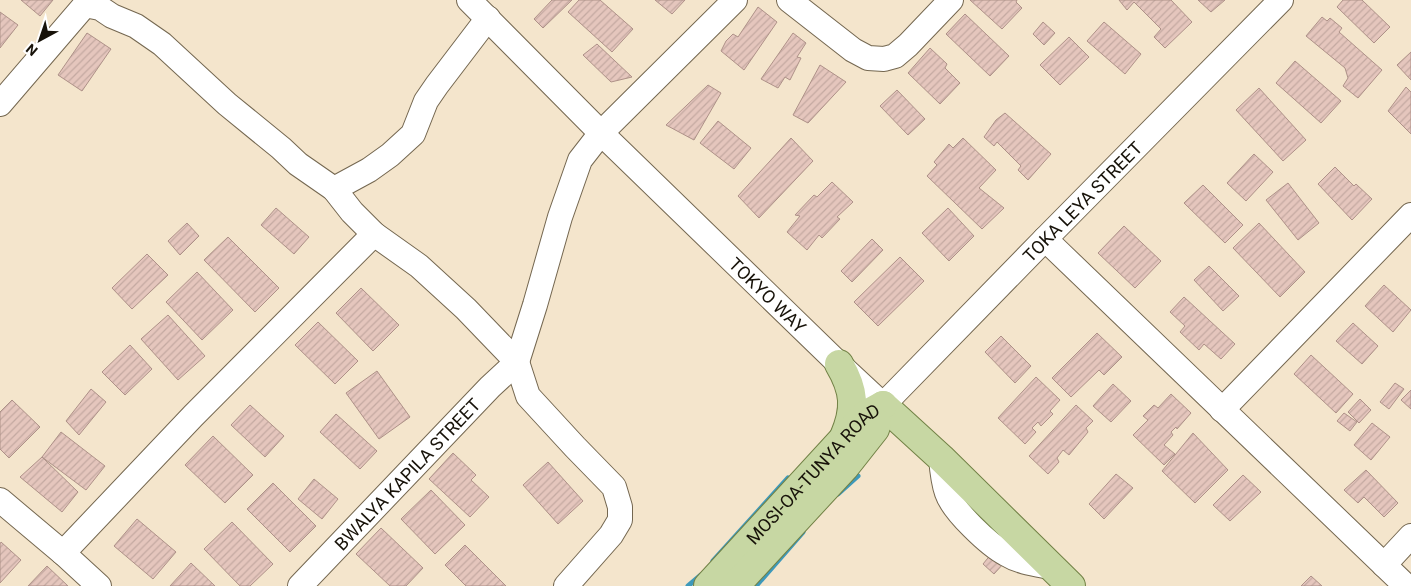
<svg xmlns="http://www.w3.org/2000/svg" width="1411" height="586" font-family="Roboto,sans-serif">
  <style>
    .lines { fill: none; stroke-linecap: round; stroke-linejoin: round }
    .stream { stroke: #3e99ba; stroke-width: 5 }
    .building { fill: url(#building-hatch); stroke: #ae9188 }
    .minor-casing { stroke: #746750; stroke-width: 26 }
    .major-casing { stroke: #718145; stroke-width: 30 }
    .minor { stroke: #fff; stroke-width: 24 }
    .major { stroke: #c7d7a3; stroke-width: 28 }
    .labels { text-anchor: middle; dominant-baseline: central; stroke-width: 4; stroke-linejoin: round; paint-order: stroke }
    .street-label { font-size: 18px; fill: #171209; stroke: #fff }
  </style>
  <defs>
    <pattern id="building-hatch" width="6" height="6" patternUnits="userSpaceOnUse" patternTransform="scale(1.25)"><rect width="6" height="6" fill="#e5c6bd"/><path d="M-1 1l2-2M0 6l6-6M5 7l2-2" fill="none" stroke="#c4a9a1"/></pattern>
  </defs>
  <rect width="100%" height="100%" fill="#f4e5cc"/>
  <g class="lines">
    <path class="stream" d="M838,494L858,476
      M713,561L788,478
      M688,586L701,575
      M756,586L803,532"/>
  </g>
  <path class="building" d="M21,0H53L40,16Z
    M552,0H572L543,28L534,19Z
    M579,0H600L633,29L612,52L568,12Z
    M655,0H685L672,14Z
    M970,0H1017L1016,2L1022,8L1002,29Z
    M1119,0H1171L1192,22L1165,48L1154,37L1161,29L1134,2L1127,10Z
    M1198,0H1225L1211,12Z
    M1343,0H1362L1390,27L1374,43L1337,7Z
    M758,7L777,22L744,70L721,51L726,41L733,34L738,37Z
    M0,12L18,25L0,48Z
    M965,14L1009,56L990,76L946,34Z
    M1322,17L1327,21L1330,18L1342,28L1339,32L1382,70L1358,98L1343,86L1348,78L1345,68L1306,36Z
    M1043,22L1055,33L1044,45L1033,34Z
    M1104,22L1141,54L1125,74L1087,41Z
    M87,33L111,49L82,91L58,75Z
    M793,33L806,43L797,57L801,58L790,80L785,77L778,88L761,79Z
    M1069,37L1089,57L1060,85L1040,65Z
    M597,44L632,77L611,82L583,55Z
    M930,48L947,64L945,68L960,83L940,104L908,73Z
    M1411,52V80L1397,65Z
    M1295,61L1341,101L1321,123L1276,83Z
    M820,65L846,82L808,123L793,115Z
    M708,85L721,93L694,140L666,125Z
    M1406,87L1411,92V134L1388,111Z
    M1259,88L1306,140L1283,161L1236,110Z
    M897,90L925,119L908,135L880,106Z
    M1005,113L1051,154L1028,180L1018,170L1021,166L997,142L994,146L984,137L996,120Z
    M718,121L751,148L734,169L700,143Z
    M791,138L813,161L759,218L738,196Z
    M963,138L996,170L979,188L1004,208L982,229L927,176L937,165L934,162L949,144L953,148Z
    M1254,154L1273,172L1246,201L1227,183Z
    M1335,167L1354,186L1356,184L1372,199L1352,220L1318,184Z
    M832,182L853,202L837,217L840,219L822,238L819,235L807,250L787,232L800,216L795,215L814,195L817,197Z
    M1288,183L1319,223L1298,240L1266,200Z
    M1203,185L1243,225L1225,243L1184,203Z
    M276,208L309,237L294,254L261,225Z
    M948,208L974,236L949,261L922,233Z
    M187,223L199,236L180,255L168,241Z
    M1259,223L1305,272L1280,297L1233,248Z
    M1124,226L1161,261L1135,288L1098,253Z
    M228,237L279,288L255,312L204,260Z
    M872,239L883,250L852,282L841,271Z
    M147,254L168,275L132,309L112,288Z
    M900,257L924,281L878,326L854,302Z
    M1209,266L1239,296L1223,311L1194,280Z
    M197,272L233,310L202,340L166,302Z
    M1384,285L1411,310L1393,332L1365,306Z
    M361,288L399,325L373,351L336,313Z
    M1184,297L1235,344L1221,359L1204,344L1199,350L1180,332L1185,326L1170,312Z
    M168,315L205,356L178,380L141,339Z
    M318,322L358,361L335,384L295,345Z
    M1353,323L1378,346L1362,364L1336,341Z
    M1097,333L1122,357L1104,375L1099,370L1071,397L1052,378Z
    M1001,336L1031,366L1015,383L985,352Z
    M130,345L152,369L125,395L102,372Z
    M1311,355L1353,394L1336,413L1294,374Z
    M377,371L410,417L379,439L346,393Z
    M1036,377L1060,400L1050,411L1053,414L1041,426L1038,422L1032,428L1036,432L1025,444L998,418Z
    M1395,383L1404,389L1389,409L1380,402Z
    M1113,384L1131,401L1111,422L1093,406Z
    M91,389L106,402L79,435L66,421Z
    M1411,390V409L1401,400Z
    M1171,394L1191,413L1177,429L1176,427L1171,432L1173,435L1164,445L1175,454L1164,465L1133,435L1148,420L1143,416L1154,405L1158,408Z
    M1360,399L1371,410L1359,423L1348,412Z
    M12,400L40,427L9,458L0,449V412Z
    M250,405L284,436L265,457L231,425Z
    M1076,405L1093,421L1086,428L1088,432L1069,455L1063,450L1057,458L1059,462L1048,474L1029,456Z
    M1344,413L1357,422L1350,431L1337,421Z
    M336,414L377,451L360,469L320,432Z
    M1372,423L1390,437L1371,460L1354,445Z
    M61,432L105,466L86,490L42,457Z
    M1193,433L1228,470L1195,503L1162,471Z
    M213,436L253,475L225,503L185,465Z
    M453,453L476,475L471,480L489,497L470,517L429,479Z
    M42,457L78,492L62,512L20,477Z
    M548,462L583,501L558,524L523,485Z
    M1366,470L1398,503L1384,517L1364,497L1358,503L1344,490Z
    M1116,474L1133,488L1104,519L1089,504Z
    M1243,475L1261,492L1230,521L1213,505Z
    M314,479L338,499L322,519L298,499Z
    M273,483L316,526L290,552L247,509Z
    M431,490L465,525L435,554L401,519Z
    M137,519L176,552L153,579L114,546Z
    M232,522L273,564L250,586H240L204,549Z
    M381,528L423,568L406,586H390L356,554Z
    M1,542L21,560L0,583V544Z
    M465,545L506,586H466L445,565Z
    M992,553L1004,563L994,574L983,564Z
    M191,563L215,586H170Z
    M47,566L68,586H28Z
    M1311,576L1322,586H1301Z"/>
  <g class="lines">
    <defs>
      <g id="minor">
        <path id="s1" d="M469,0L601,133L839,364L883,405L1045,239L1281,0"/>
        <path d="M789,0L853,50L868,58L884,59L895,56L908,45L951,0"/>
        <path d="M85,5L100,8L112,16L136,26L162,44L227,104L281,148L298,164L334,189L352,212L374,234L419,266L466,309L517,362L528,396L575,447L614,487L620,507V520L611,535L566,586"/>
        <path d="M0,104L85,5"/>
        <path d="M334,189L369,170L390,155L413,134L426,101L437,85L488,18"/>
        <path d="M1045,239L1406,586"/>
        <path d="M1222,410L1411,215"/>
        <path d="M941,458C942,470 943,482 947,493C953,511 989,545 1006,554C1019,562 1035,564 1051,567"/>
        <path d="M0,500L63,553L99,586"/>
        <path d="M63,553L193,416L374,234"/>
        <path d="M1384,565L1411,536"/>
        <path id="s2" d="M300,586L490,387L517,362L535,305L560,217L580,160L601,133L735,0"/>
      </g>
      <g id="major">
        <path d="M839,364C855,391 856,409 844,437"/>
        <path d="M883,405L941,458L1071,586"/>
        <path id="s3" d="M708,586L865,415L883,405"/>
        <path d="M735,586L845,467L875,429L877,423"/>
      </g>
    </defs>
    <use href="#minor" class="minor-casing"/>
    <use href="#major" class="major-casing"/>
    <use href="#minor" class="minor"/>
    <use href="#major" class="major"/>
  </g>
  <g class="labels">
    <g class="street-label">
      <text stroke="none"><textPath href="#s1" startOffset="864">TOKA LEYA STREET</textPath></text>
      <text stroke="none"><textPath href="#s1" startOffset="420">TOKYO WAY</textPath></text>
      <text stroke="none"><textPath href="#s2" startOffset="155">BWALYA KAPILA STREET</textPath></text>
      <text stroke="none"><textPath href="#s3" startOffset="154">MOSI-OA-TUNYA ROAD</textPath></text>
    </g>
  </g>
  <g transform="translate(40 40) rotate(220)" stroke="#ffffff" stroke-width="4" paint-order="stroke">
  <path d="M0-4L9 19L0 12L-9 19Z" fill="#171209"/>
  <text y="-8" font-size="14" font-weight="bold" text-anchor="middle" fill="#171209">N</text>
  </g>
</svg>
